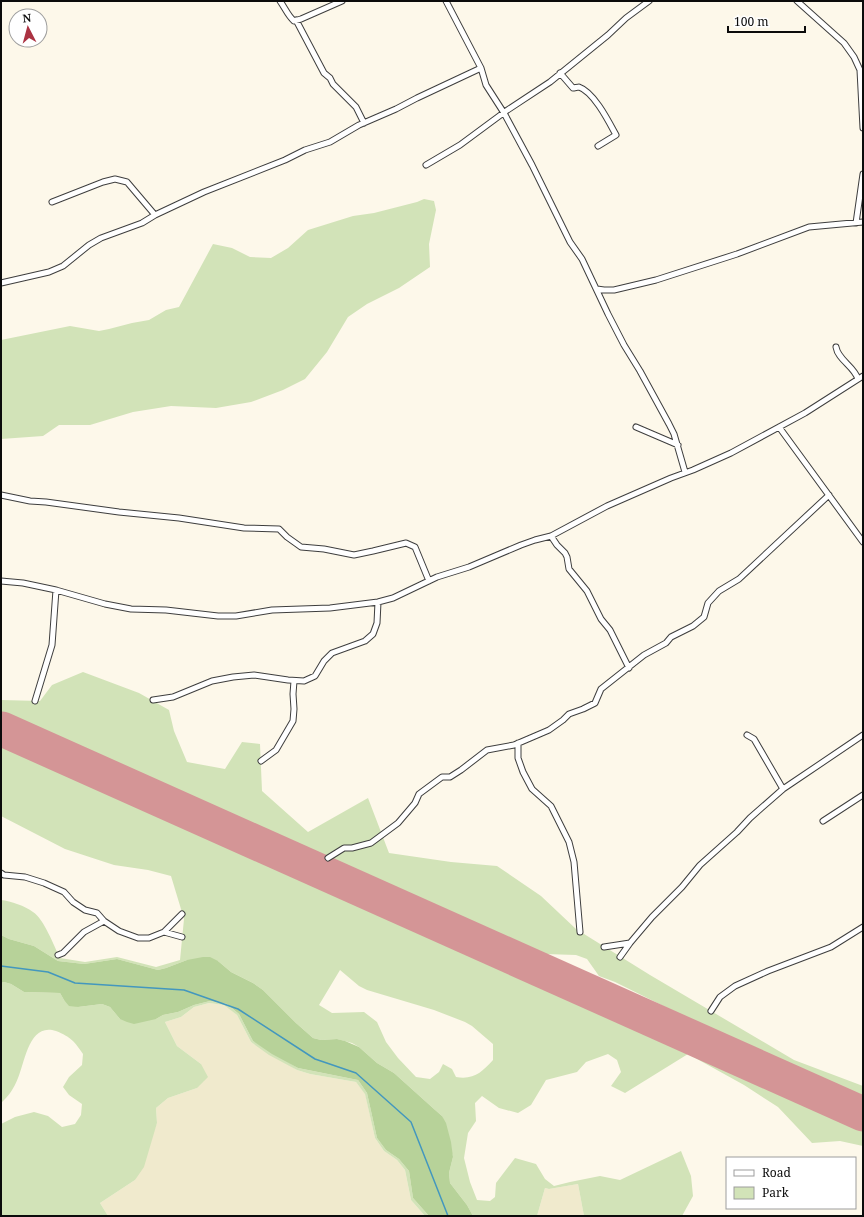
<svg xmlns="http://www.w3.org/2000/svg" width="864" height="1217" font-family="'Noto Serif',serif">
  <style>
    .farmland { fill: #f0eacd }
    .green { fill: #d2e3b8; fill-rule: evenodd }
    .forest { fill: #b7d299 }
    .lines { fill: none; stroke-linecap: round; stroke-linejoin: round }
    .stream { stroke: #4397be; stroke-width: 1.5 }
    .runway { stroke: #d49596; stroke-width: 35 }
    .minor-casing { stroke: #3e3e3e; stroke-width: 7 }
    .minor { stroke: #fff; stroke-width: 5 }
  </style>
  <rect width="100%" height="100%" fill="#fdf8ea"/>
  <path class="farmland" d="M209,1003L225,1005L237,1015L251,1042L297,1070L310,1074L356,1082L365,1093L375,1138L384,1151L397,1160L405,1170L411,1200L425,1216H108L100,1203L135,1180L157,1123L156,1108L168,1098L197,1088L201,1064L177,1046L165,1022L181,1017L194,1007Z
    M578,1184L584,1216H537L545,1188L549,1189Z"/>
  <path class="green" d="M424,199L434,201L436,210L429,244L430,267L399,288L367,304L348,317L327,352L305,379L283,390L251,402L216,408L171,406L133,412L90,425H59L43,436L1,439V340L70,326L99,331L109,329L132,323L149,320L166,310L179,307L213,244L232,248L250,257L271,258L288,248L308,230L353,216L374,213L417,202Z
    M83,672L139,693L169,710L174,731L187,762L225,769L242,742L260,744L262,791L308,832L368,798L389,853L451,862L497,866L541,896L576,929L650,975L794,1060L863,1086V1098L710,1029L615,982L599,976L587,959L576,955L545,954L529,950L8,717L1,726V700L40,701L52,685Z
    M1,738L37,757L184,816L364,899L591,1000L745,1073L863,1126V1146L840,1141L812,1143L778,1107L744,1085L688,1054L625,1093L611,1086L621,1072L617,1060L608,1054L586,1062L577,1072L546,1080L531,1105L518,1113L499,1108L482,1096L475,1103L476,1121L468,1133L464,1158L470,1182L477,1200L490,1201L495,1197L496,1183L515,1158L536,1164L545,1179L554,1186L570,1182L600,1176L620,1180L681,1151L691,1176L693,1196L682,1216H584L578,1184L549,1189L545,1188L537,1216H473L467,1205L450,1183L449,1173L453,1157L442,1116L434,1109L394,1073L377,1063L359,1047L352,1043L337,1039L321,1040L313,1038L296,1023L263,990L253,983L231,972L218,961L187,960L166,968L158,970L117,959L84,964L58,961L34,946L9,939L1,935V900C11,901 25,906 33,912C44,919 54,946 60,958L85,962L117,957L156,967L180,960L184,919L171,876L148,870L114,865L65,849L1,816ZM340,970L359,986L367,990L434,1010L465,1022L472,1026L493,1044V1060C482,1072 474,1080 456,1077L452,1069L443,1064L439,1072L430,1079L416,1077L398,1058L386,1042L377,1022L364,1012L332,1013L319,1005Z
    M4,982L11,984L24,992L60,993L64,1000L78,1007L102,1004L110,1007L120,1019H156L163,1015L178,1012L194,1005L210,1001L227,1004L239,1014L253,1041L298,1068L358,1080L367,1093L377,1138L386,1150L399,1159L409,1171L413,1198L429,1216H425L411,1200L405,1170L397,1160L384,1151L375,1138L365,1094L356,1082L310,1074L297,1070L269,1055L251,1042L237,1015L224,1005L209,1003L194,1007L181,1017L165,1022L177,1046L201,1064L208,1077L197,1088L168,1098L156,1108L157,1123L144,1167L135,1180L100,1203L108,1216H1V1124L15,1117L34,1112L48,1116L62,1127L75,1124L81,1115L82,1104L69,1095L63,1087L69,1077L82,1065L83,1054C75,1042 71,1037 56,1031C29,1022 25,1062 18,1078C14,1088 9,1096 1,1103V983Z"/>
  <path class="forest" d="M1,935L9,939L34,946L58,961L84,964L117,959L158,970L166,968L187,960L203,957H210L218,961L231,972L253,983L263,990L296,1023L313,1038L321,1040L337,1039L345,1041L359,1047L377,1063L394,1073L434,1109L442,1116L446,1123L451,1142L453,1157L449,1173L450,1183L467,1205L473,1216H429L413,1198L409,1171L399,1159L386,1150L377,1138L367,1093L358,1080L298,1068L272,1054L253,1041L239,1014L227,1004L210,1001L194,1005L178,1012L163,1015L156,1019L134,1024L127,1022L120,1019L110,1007L102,1004L78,1007L69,1006L64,1000L60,993L24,992L11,984L4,982L1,983Z"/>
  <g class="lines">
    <path class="stream" d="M1,966L48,972L75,983L184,990L238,1009L315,1059L356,1073L411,1122L448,1216"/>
    <path class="runway" d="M2,729L863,1114"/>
    <defs>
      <path id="minor" d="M280,1C285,8 288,16 294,21L301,19L342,1
        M446,1L481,68L486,85L504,113L532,165L570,242L582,259L608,314L624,345L640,371L669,424L674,434L685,472
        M797,1L844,43L854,57L860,70L863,128
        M296,20L324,73L330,78L333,84L356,107L364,123
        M560,73L573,88C574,88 578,87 579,87C594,92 609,122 616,135L598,146
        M426,165L460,145L506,111L550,82L608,35L626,18L649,1
        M52,202L103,182L115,179L127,182L155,215L204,192L285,160L305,150L330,142L359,125L396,109L417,98L481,68
        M856,223L863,174
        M1,283L49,272L63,266L89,245L101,238L142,223L155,215
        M597,289L604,290H614L656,280L737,254L809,227L863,222
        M836,347C838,360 854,366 858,379
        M636,427L678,445
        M779,427L863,542
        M1,495L30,501L46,502L119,512L179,518L244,528L279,529L287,537L301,547L324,549L354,555L373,551L406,543L415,547L429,581
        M551,536L557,545L565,553L567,557L569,569L587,591L601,619L610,630L629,668
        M1,581L23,583L56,590L105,604L131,609L166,610L218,616H236L272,610L330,608L378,602L393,598L437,577L469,567L521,545L535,540L551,536L607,506L671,478L693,470L731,453L805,413L863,376
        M153,700L173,697L212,681L233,677L254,675L288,680L304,681L315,676L324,661L332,653L365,641L373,634L377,623L378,602
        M35,701L52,645L56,590
        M747,735L754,739L783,789
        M518,743V758L523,772L532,789L551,806L569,842L574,862L580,932
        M261,761L276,750L293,721L294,709L293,694L294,681
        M823,821L863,795
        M328,858L344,848H352L371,843L398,823L415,803L419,794L442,777H450L461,770L487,750L514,745L549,730L563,720L569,714L583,709L595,703L601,689L644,655L666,643L671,637L693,626L704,617L708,603L719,591L739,579L829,495
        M1,873L4,875L25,877L44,883L64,892L73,902L85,910L97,913L104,921L119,931L138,938H149L164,932L182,914
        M164,932L182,937
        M604,947L630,943
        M58,955L63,953L84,932L104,921
        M620,957L630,943L652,917L682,887L700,865L737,832L750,818L783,789L863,735
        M711,1011L720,997L735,986L768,971L831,947L863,927"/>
    </defs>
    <use href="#minor" class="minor-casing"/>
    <use href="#minor" class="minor"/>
  </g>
  <rect width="864" height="1217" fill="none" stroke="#0b0b0b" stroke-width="4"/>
  <rect x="726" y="1157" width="130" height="52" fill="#ffffff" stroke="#9d9d9d"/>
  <rect x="734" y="1170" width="20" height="6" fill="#ffffff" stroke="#9d9d9d"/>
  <text x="762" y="1177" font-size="12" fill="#0b0b0b">Road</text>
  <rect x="734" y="1187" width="20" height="12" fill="#d2e3b8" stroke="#9d9d9d"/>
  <text x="762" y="1197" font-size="12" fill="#0b0b0b">Park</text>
  <g transform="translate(28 28) rotate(354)"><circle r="19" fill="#ffffff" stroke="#9d9d9d"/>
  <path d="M0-3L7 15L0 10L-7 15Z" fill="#ab3242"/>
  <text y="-6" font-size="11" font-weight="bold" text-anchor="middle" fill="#0b0b0b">N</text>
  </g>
  <path d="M728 26v6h77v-6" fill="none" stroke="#0b0b0b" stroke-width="2"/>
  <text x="734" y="26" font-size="12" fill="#0b0b0b" stroke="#ffffff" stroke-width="3" paint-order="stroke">100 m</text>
</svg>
